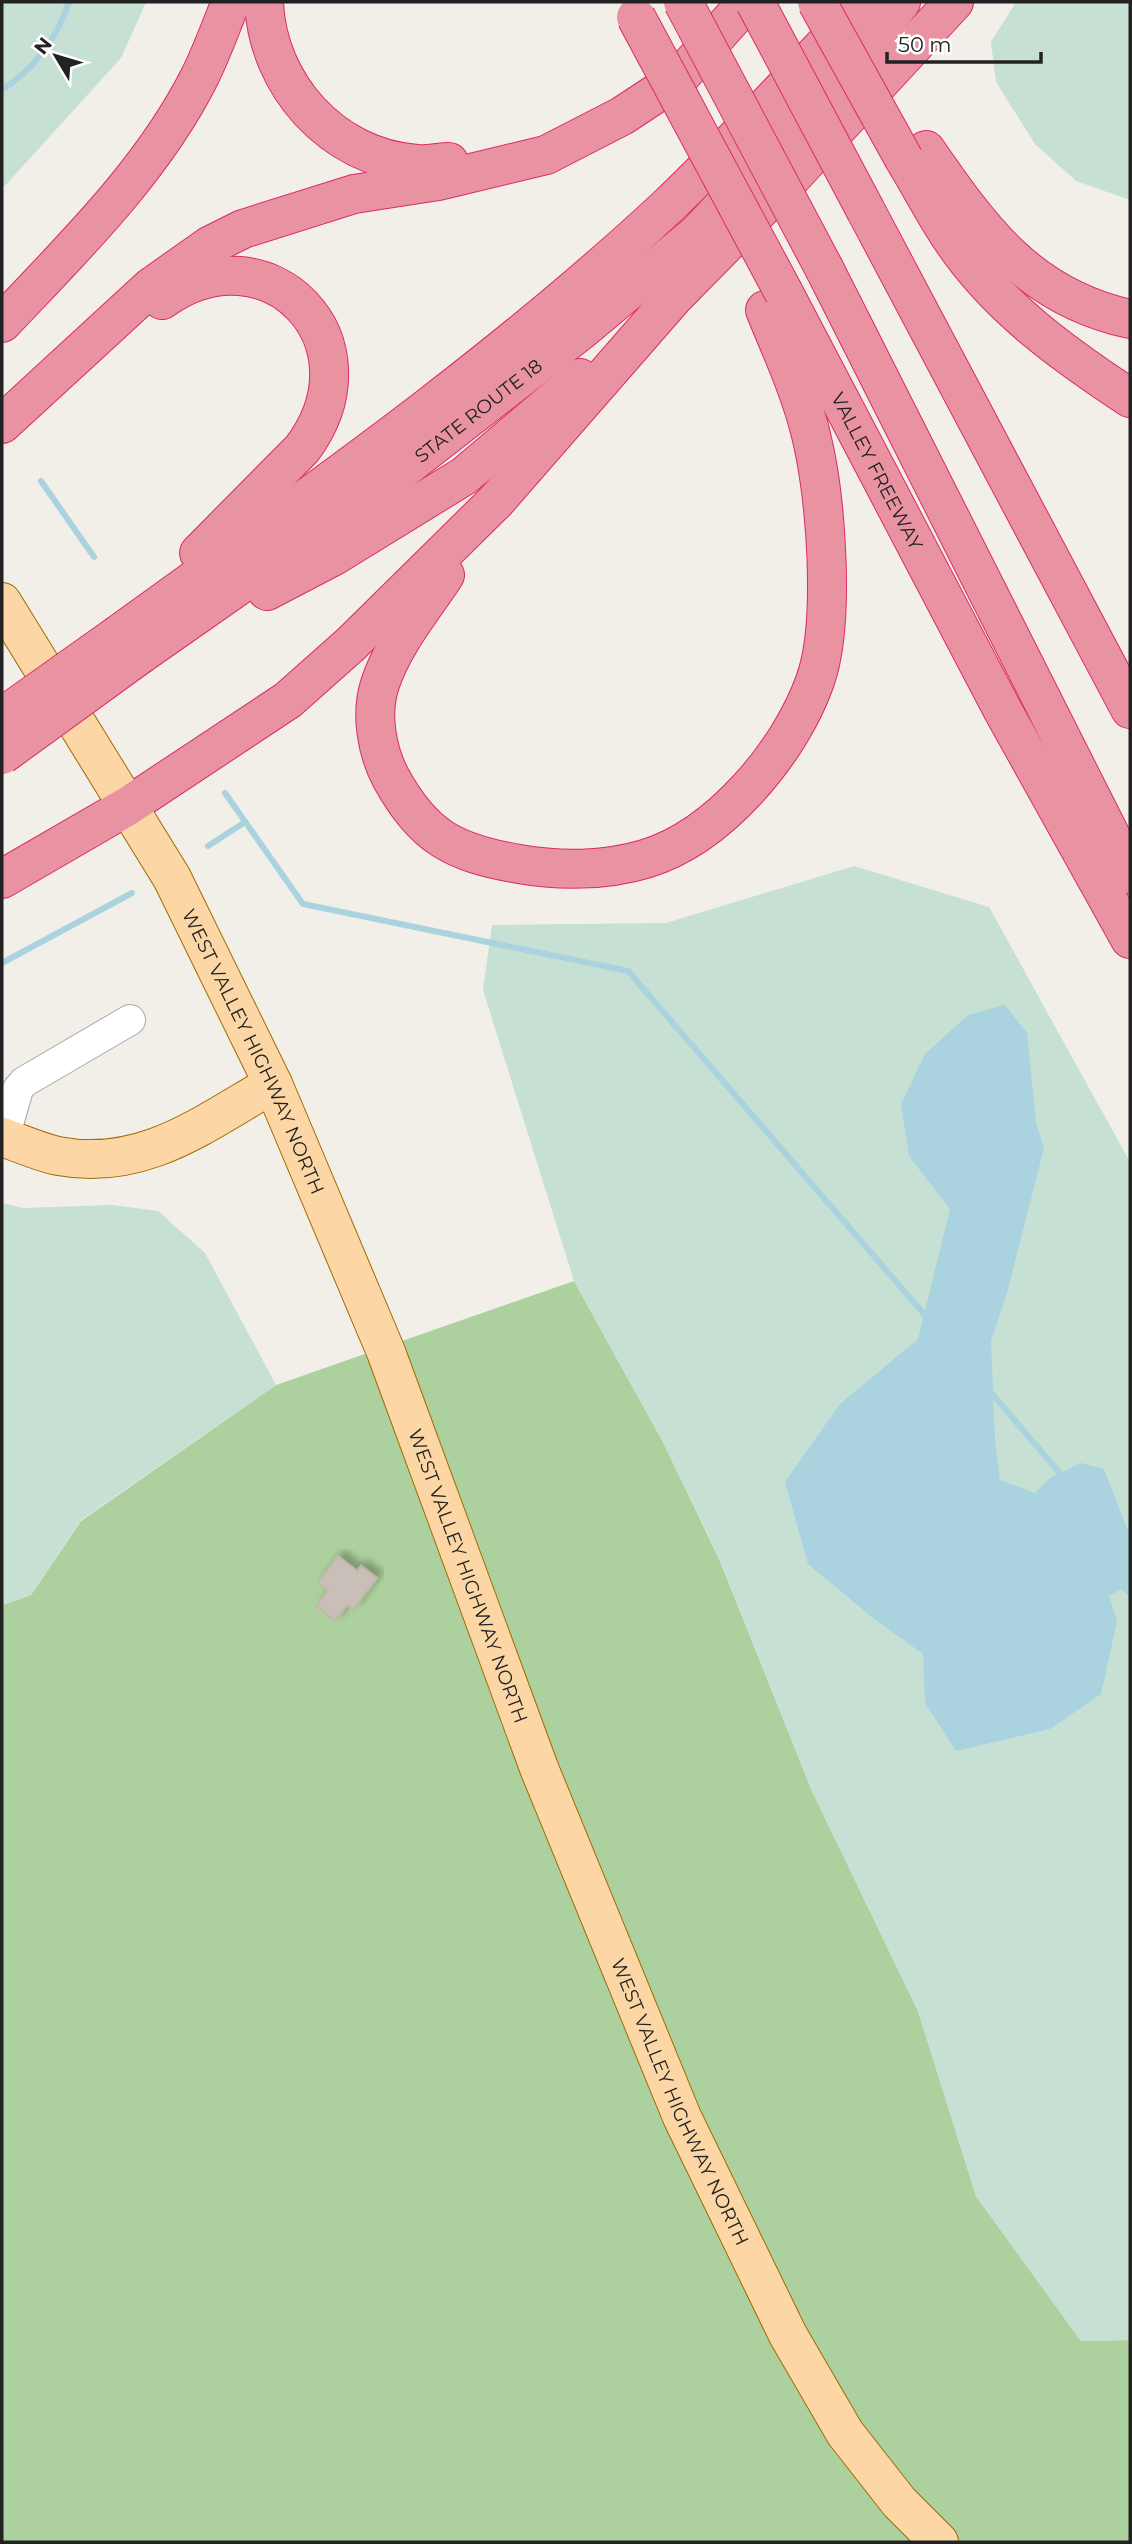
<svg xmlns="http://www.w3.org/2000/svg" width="1132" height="2544" viewBox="0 0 1132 2544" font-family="Montserrat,sans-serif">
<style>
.forest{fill:#add19e}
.wetland{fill:#c6e0d4}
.water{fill:#aad3df}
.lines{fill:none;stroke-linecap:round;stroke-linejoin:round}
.stream{stroke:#aad3df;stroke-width:6}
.building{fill:#c7bfb8;stroke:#c4b6ab;stroke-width:2;filter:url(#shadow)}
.minor-casing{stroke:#a9a9a9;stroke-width:32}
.major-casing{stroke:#a06b00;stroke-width:40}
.highway-casing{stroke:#dc2a67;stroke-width:40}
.minor{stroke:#fff;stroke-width:30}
.major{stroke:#fcd6a4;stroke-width:38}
.highway{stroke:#e892a2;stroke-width:38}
.highway-bridge-casing{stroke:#dc2a67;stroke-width:40;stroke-linecap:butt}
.highway-bridge{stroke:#e892a2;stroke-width:38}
.labels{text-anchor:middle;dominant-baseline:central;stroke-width:5;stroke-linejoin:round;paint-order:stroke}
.street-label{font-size:19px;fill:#222;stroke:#fff}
</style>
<defs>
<filter id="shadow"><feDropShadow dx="6" dy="-6" stdDeviation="3.5" flood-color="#0004"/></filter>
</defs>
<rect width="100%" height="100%" fill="#f2efe9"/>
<path class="forest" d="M574 1281 663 1442 720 1561 812 1791 918 2011 976 2196 1081 2341 1130 2340V2542H2V1605L31 1595 81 1521 276 1385Z"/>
<g class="wetland">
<path d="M2 2H146L121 58 2 189Z"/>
<path d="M1016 2H1130V200L1076 181 1035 144 996 82 991 42Z"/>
<path d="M854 866 989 907 1130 1162V2340L1081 2341 976 2196 918 2011 812 1791 720 1560 663 1442 574 1281 483 990 492 925 666 923Z"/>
<path d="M2 1203 23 1208 112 1205 158 1211 205 1253 276 1385 81 1520 31 1595 2 1605Z"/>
</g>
<path class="water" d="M1005 1005 1027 1033 1036 1122 1044 1148 1007 1293 991 1341 995 1439 1000 1480 1035 1493 1050 1478 1081 1463 1104 1469 1130 1536V1597L1121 1589 1109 1596 1117 1621 1101 1694 1050 1729 956 1751 925 1703 923 1654 873 1618 808 1564 785 1482 840 1404 918 1339 950 1209 909 1156 901 1104 925 1054 968 1015Z"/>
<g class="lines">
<g class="stream">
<path d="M2 90C34 69 57 38 69 2"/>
<path d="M41 481 94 557"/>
<path d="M225 793 303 904 628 971 930 1321"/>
<path d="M208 846 245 822"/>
<path d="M2 963 132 893"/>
<path d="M987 1388 1064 1478"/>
</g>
</g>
<path class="building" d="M338 1556 357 1571 361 1566 377 1578 353 1610 347 1605 335 1621 316 1606 328 1591 318 1583Z"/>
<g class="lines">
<g class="minor-casing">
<path id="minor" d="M4 1138 18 1089 24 1082 130 1020"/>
</g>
<g class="major-casing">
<g id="major">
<path id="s1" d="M2 602 172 878 273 1084 386 1352 539 1768 682 2117 788 2335 845 2433 899 2502 939 2542"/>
<path d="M2 1137C20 1143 39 1152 58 1156 143 1172 203 1124 273 1084"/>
</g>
</g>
<g class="highway-casing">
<g id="highway">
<path d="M264 2C267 84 332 158 417 164 427 165 439 162 449 162"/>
<path d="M926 150C982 231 1029 297 1130 319"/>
<path d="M904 159C920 185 934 213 951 238 996 306 1063 354 1130 398"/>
<path d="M866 211 1130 709"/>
<path d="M825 270 1130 874"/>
<path id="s2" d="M784 293 1002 709 1130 939"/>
<path d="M162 300C267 224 383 341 302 449L199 553"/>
<path d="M2 323C73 248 153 170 200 76 212 52 221 26 231 2"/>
<path d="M2 424 151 287 209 246 243 229 354 194 438 181 546 155 622 116 678 79 747 2"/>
<path d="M445 575C422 610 393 644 380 684 370 714 377 752 391 778 423 837 454 853 519 864 559 871 605 871 645 859 719 837 790 752 815 681 836 623 826 495 811 435 801 392 781 350 765 310"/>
<path d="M267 591 334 556 464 476 580 378"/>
<path d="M119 634C307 498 499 364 669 205 728 149 783 88 839 30L860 2"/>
<path id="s3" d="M141 654 384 484 583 329 699 232 845 75 901 2"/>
<path d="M2 879 128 806 288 700 351 644 496 501 673 298 792 177 954 2"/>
</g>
</g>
<use href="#minor" class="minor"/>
<use href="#major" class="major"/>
<use href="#highway" class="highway"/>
<g class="highway-bridge-casing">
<g id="highway-bridge">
<path d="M683 2 825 270"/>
<path d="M755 2 866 211"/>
<path d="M817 2 904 159"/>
<path d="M636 17 784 293"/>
<path d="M2 717 119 634"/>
<path d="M2 755 141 654"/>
</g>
</g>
<use href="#highway-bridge" class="highway-bridge"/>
</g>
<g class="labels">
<g class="street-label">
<text stroke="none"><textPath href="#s3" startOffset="416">STATE ROUTE 18</textPath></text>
<text stroke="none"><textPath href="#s2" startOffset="201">VALLEY FREEWAY</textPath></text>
<text stroke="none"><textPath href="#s1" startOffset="516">WEST VALLEY HIGHWAY NORTH</textPath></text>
<text stroke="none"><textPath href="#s1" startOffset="1083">WEST VALLEY HIGHWAY NORTH</textPath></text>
<text stroke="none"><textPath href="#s1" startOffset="1650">WEST VALLEY HIGHWAY NORTH</textPath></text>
</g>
</g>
<rect width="1132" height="2544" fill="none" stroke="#222222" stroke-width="7"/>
<g transform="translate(56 56) rotate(308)" stroke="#ffffff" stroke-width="5" paint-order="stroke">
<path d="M0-5L12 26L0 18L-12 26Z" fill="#222222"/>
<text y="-10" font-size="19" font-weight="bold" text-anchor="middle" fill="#222222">N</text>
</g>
<path d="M887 52v10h154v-10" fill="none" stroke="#222222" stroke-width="3.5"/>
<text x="898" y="52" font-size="21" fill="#222222" stroke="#ffffff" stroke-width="5" paint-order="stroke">50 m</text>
</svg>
